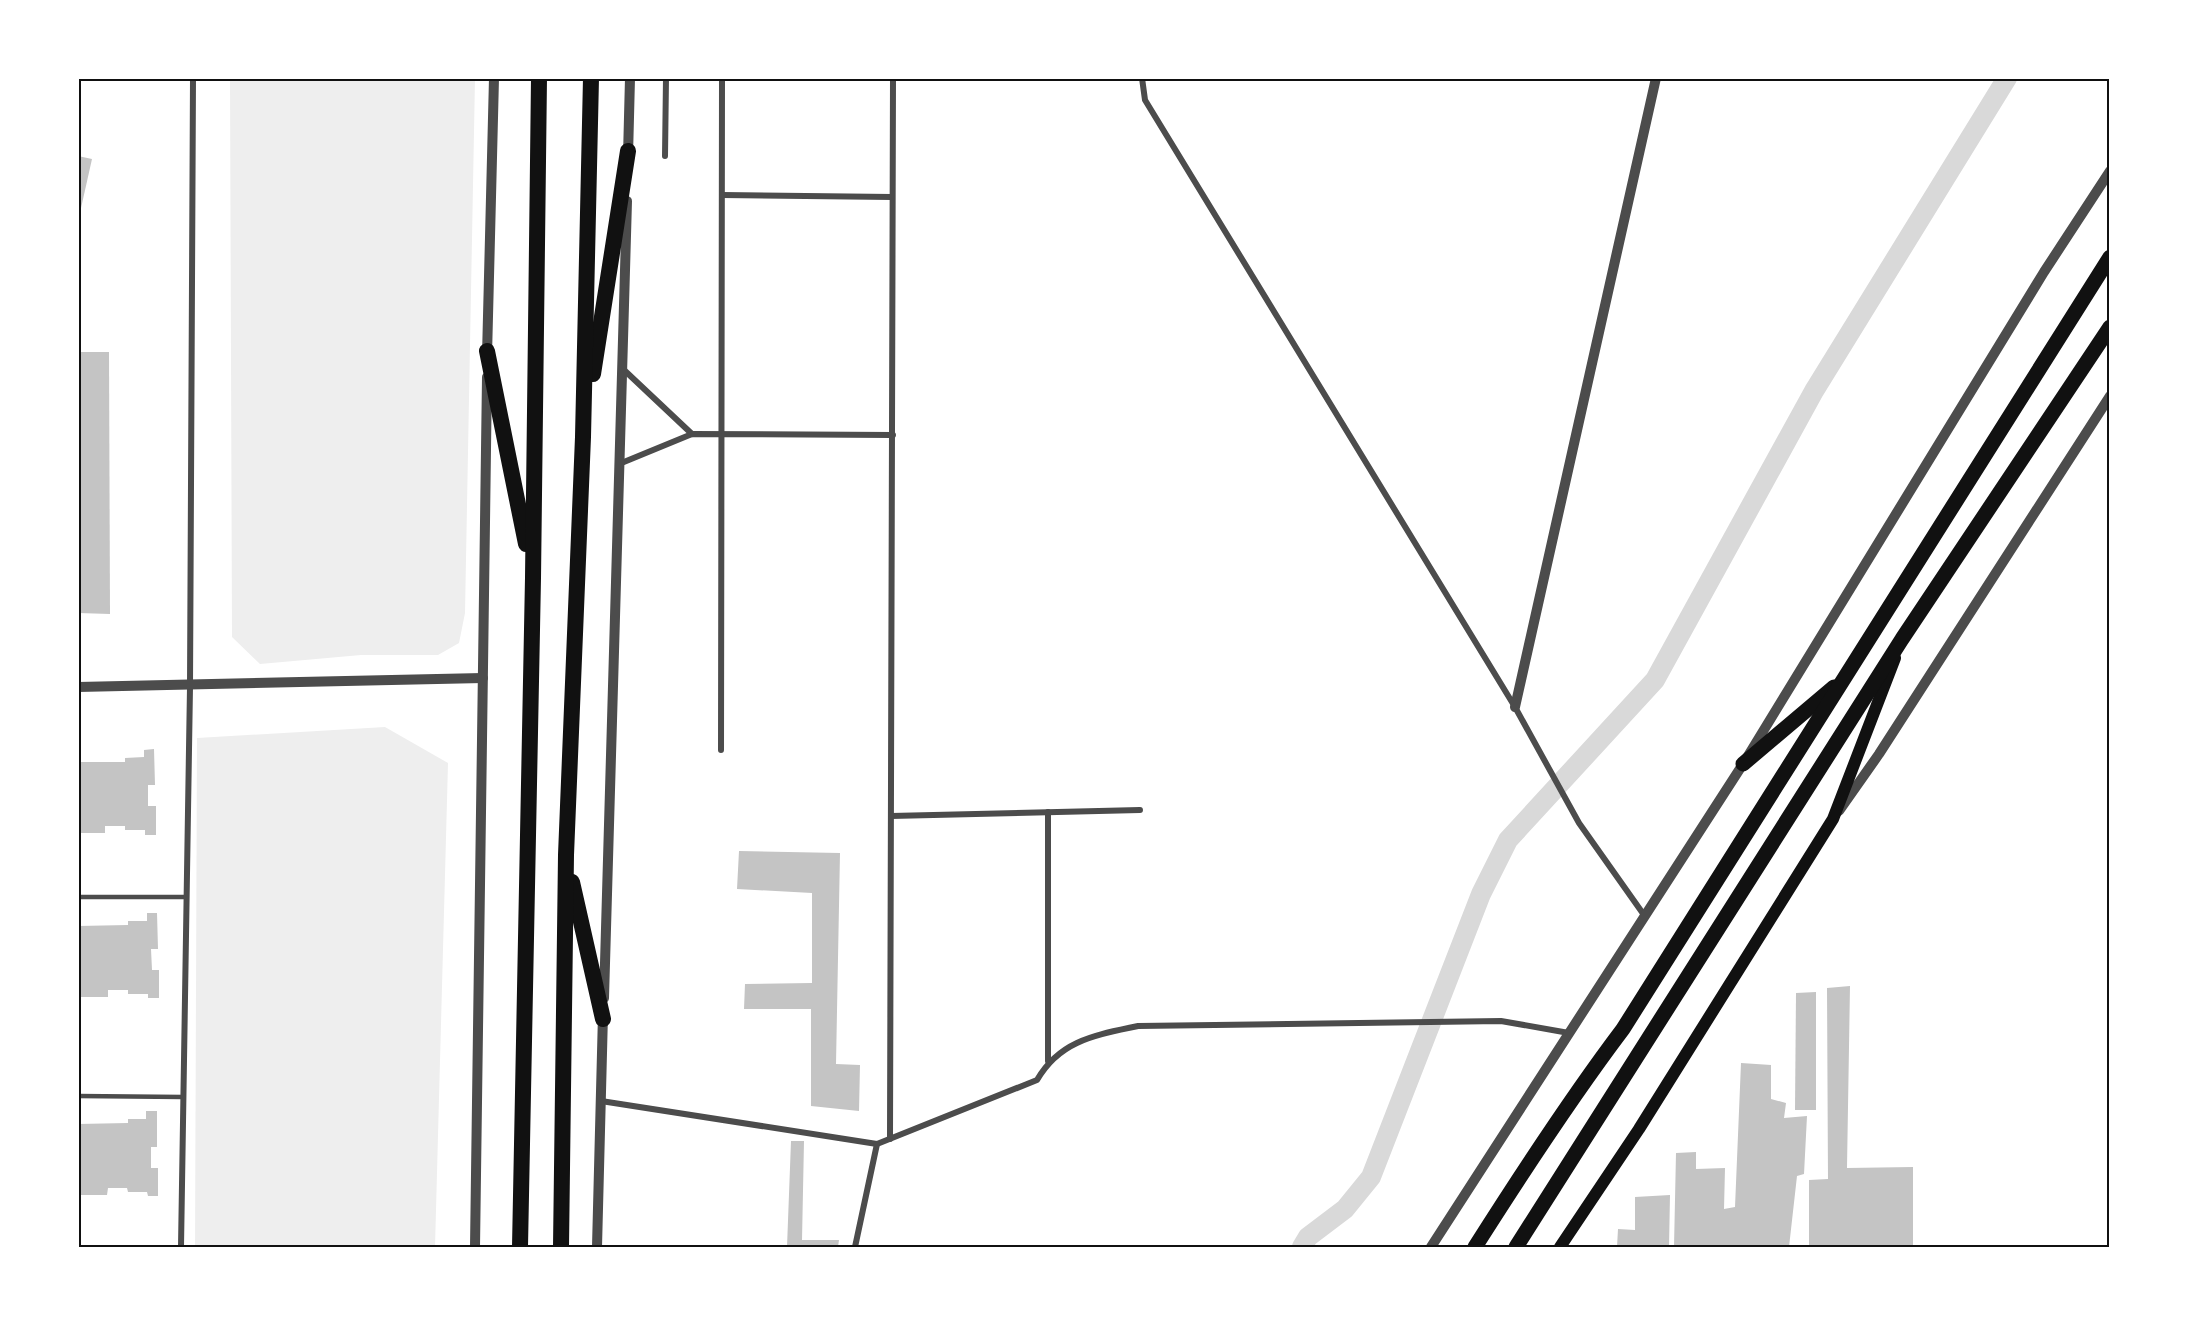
<svg xmlns="http://www.w3.org/2000/svg" width="2188" height="1325" viewBox="0 0 2188 1325" font-family="'Roboto Condensed',sans-serif">
<style>
.green{fill:#eee}
.lines{fill:none;stroke-linecap:round;stroke-linejoin:round}
.canal{stroke:#d9d9d9;stroke-width:20}
.building{fill:#c4c4c4}
.service{stroke:#4c4c4c;stroke-width:4.5}
.minor{stroke:#4c4c4c;stroke-width:6}
.tertiary{stroke:#4c4c4c;stroke-width:10}
.secondary{stroke:#111;stroke-width:12}
.primary{stroke:#111;stroke-width:15}
.motorway{stroke:#111;stroke-width:16}
.neatline{fill:none;stroke:#111;stroke-width:2}
</style>
<rect width="100%" height="100%" fill="#fff"/>
<g class="green">
<path d="M230 78H475L465 613 459 643 438 655H361L260 664 232 637Z"/>
<path d="M385 727 448 763 435 1247H195L197 738Z"/>
</g>
<g class="lines">
<path class="canal" d="M1302 1247 1308 1237 1345 1209 1371 1177 1481 894 1508 840 1655 680 1814 391 2007 78"/>
</g>
<g class="building">
<path d="M78 156 92 159 79 217H78Z"/>
<path d="M78 352H109L110 614 78 613Z"/>
<path d="M154 749 155 785H148V806H156V835H145V830H125V826H105V833H78V762H125V758L144 757V750Z"/>
<path d="M739 851 840 853 836 1064 860 1065 859 1111 811 1106V1009H744L745 984 812 983V893L737 889Z"/>
<path d="M147 913H157L158 949H151L152 970H159V998H148V994H128V990H108V997H78V926L128 925V921H147Z"/>
<path d="M1850 986 1847 1168 1913 1167V1247H1809V1180L1828 1179 1827 988Z"/>
<path d="M1816 992V1110H1795L1796 993Z"/>
<path d="M1741 1063 1771 1065V1099L1786 1103 1784 1118 1807 1116 1804 1174 1797 1176 1789 1247H1674L1676 1153 1696 1152V1169L1725 1168 1724 1209 1735 1207Z"/>
<path d="M146 1111H157V1147H151V1168H158V1196H148L147 1192H128L127 1188H108L107 1195H78V1124L128 1123V1119H146Z"/>
<path d="M791 1141H804L802 1240H839L838 1247H787Z"/>
<path d="M1670 1195 1669 1247H1617L1618 1229 1635 1230V1197Z"/>
</g>
<g class="lines">
<g class="service">
<path d="M78 897H185"/>
<path d="M78 1096 183 1097"/>
</g>
<g class="minor">
<path d="M1142 78 1145 100 1515 707 1579 823 1644 915"/>
<path d="M665 156 666 78"/>
<path d="M722 195 892 197"/>
<path d="M623 369 692 434"/>
<path d="M619 464 692 434 893 435"/>
<path d="M721 750 722 78"/>
<path d="M1048 812V1061"/>
<path d="M891 816 1140 810"/>
<path d="M601 1101 877 1144 1037 1080C1060 1040 1096 1035 1138 1026L1501 1021 1569 1033"/>
<path d="M890 1139 893 78"/>
<path d="M181 1247 190 687 193 78"/>
<path d="M855 1247 877 1144"/>
</g>
<g class="tertiary">
<path d="M628 156 630 78"/>
<path d="M487 356 494 78"/>
<path d="M78 687 483 678"/>
<path d="M1515 707 1656 78"/>
<path d="M1839 811 1879 754 2110 396"/>
<path d="M604 998 627 201"/>
<path d="M475 1247 487 377"/>
<path d="M597 1247 603 1014"/>
<path d="M1431 1247 1743 764 2044 272 2110 171"/>
</g>
<path class="secondary" d="M1560 1247 1639 1129 1833 819 1895 658"/>
<g class="primary">
<path d="M1743 764 1834 687"/>
<path d="M1475 1247C1522 1173 1570 1099 1623 1029L2110 257"/>
<path d="M1516 1247 1902 639 2110 327"/>
</g>
<g class="motorway">
<path d="M487 351 526 544"/>
<path d="M593 374 628 151"/>
<path d="M572 882 603 1019"/>
<path d="M520 1247 533 578 539 78"/>
<path d="M561 1247 566 855 583 437 591 78"/>
</g>
</g>
<rect width="2188" height="1325" fill="none" stroke="#ffffff" stroke-width="159"/>
<rect x="80" y="80" width="2028" height="1166" class="neatline"/>
</svg>
